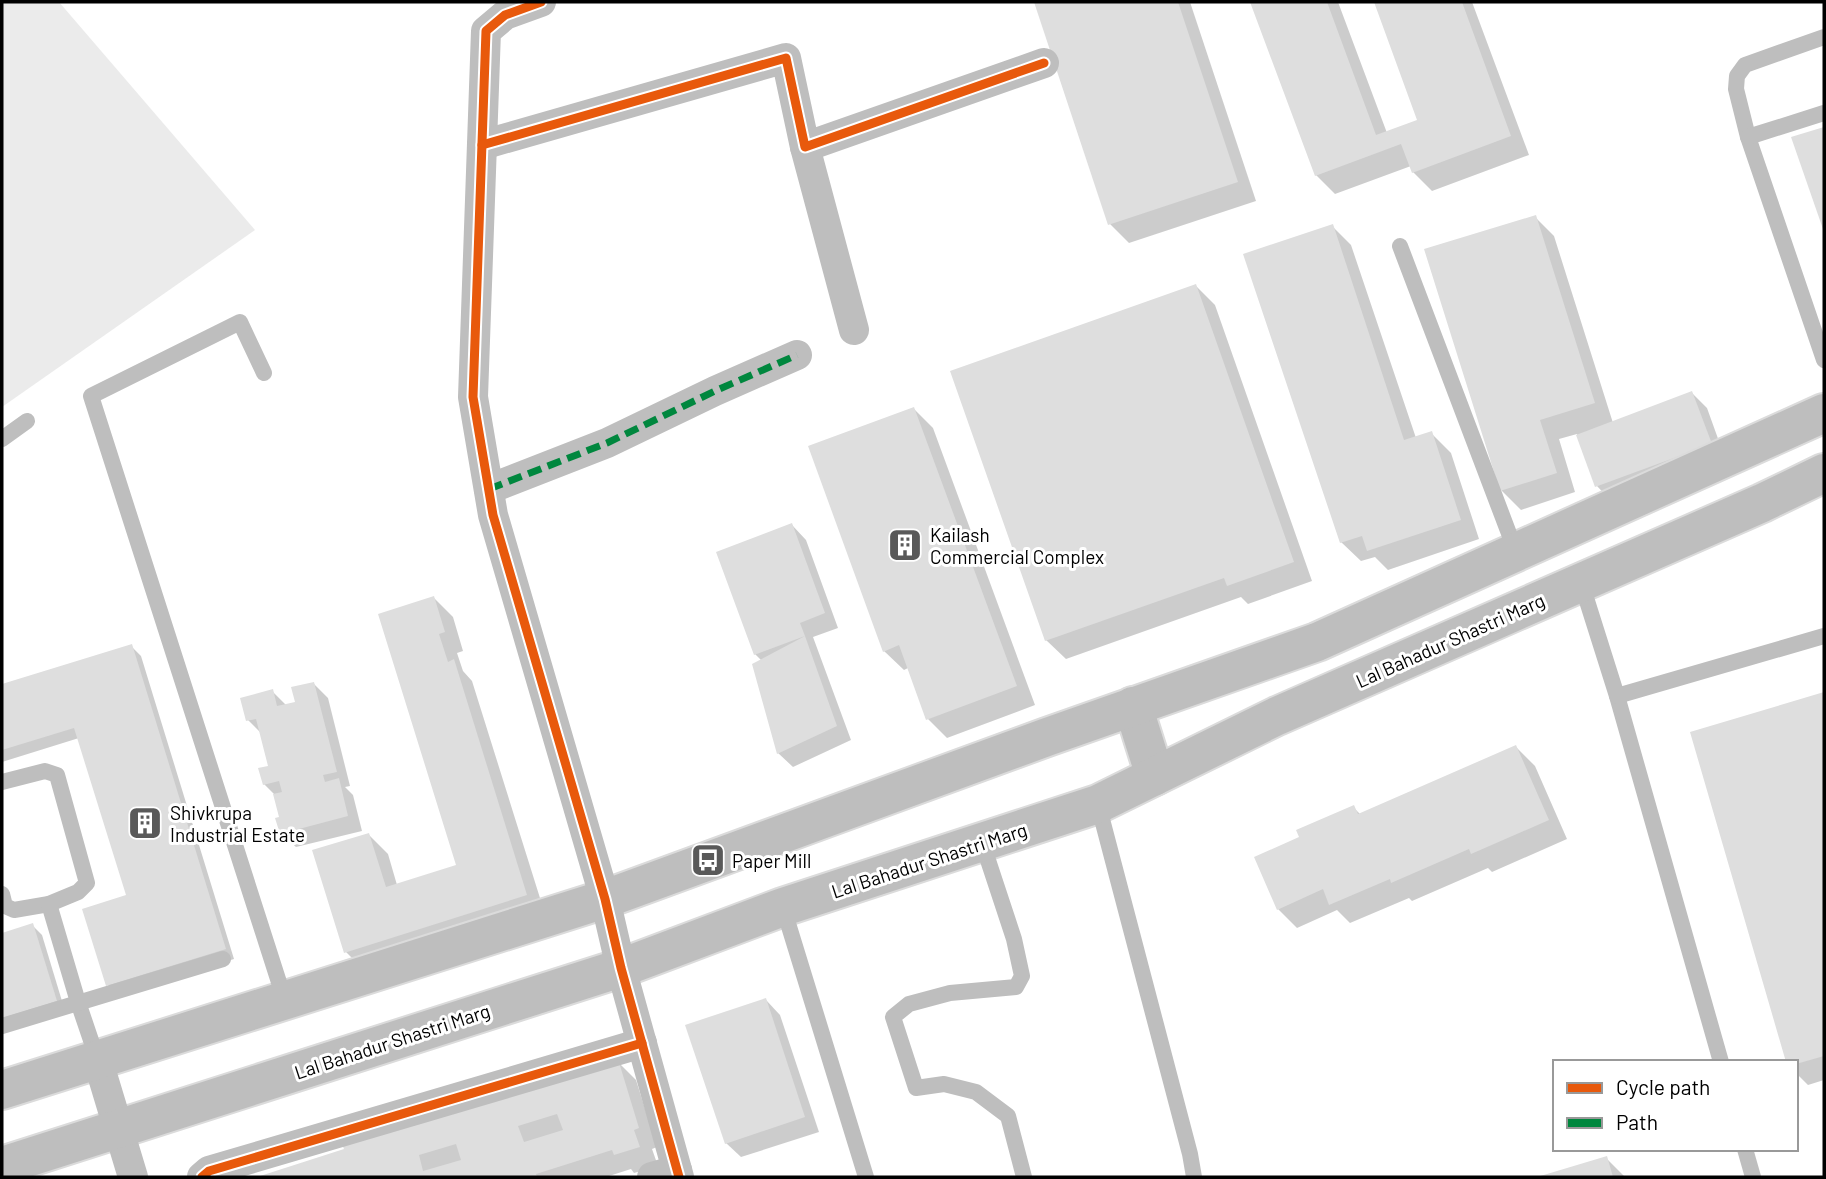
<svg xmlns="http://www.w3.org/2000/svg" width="1826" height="1179" viewBox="0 0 1826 1179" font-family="Barlow,sans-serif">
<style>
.green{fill:#ebebeb}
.shadow{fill:#0003}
.building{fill:#dedede;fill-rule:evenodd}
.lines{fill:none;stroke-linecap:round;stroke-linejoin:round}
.primary-casing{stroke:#dbdbdb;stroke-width:42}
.service{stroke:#bebebe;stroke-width:16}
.minor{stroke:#bebebe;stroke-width:30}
.primary{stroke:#bebebe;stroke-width:38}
.quiet{stroke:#00873e;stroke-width:7;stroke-dasharray:14 7;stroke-linecap:butt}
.cycleway-casing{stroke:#fff;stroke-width:13}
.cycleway{stroke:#e8590c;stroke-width:9}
.labels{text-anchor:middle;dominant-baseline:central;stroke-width:6;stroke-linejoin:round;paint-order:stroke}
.poi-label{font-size:19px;fill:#000;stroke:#fff;text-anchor:start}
.street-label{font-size:19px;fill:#000;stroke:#fff}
</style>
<rect width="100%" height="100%" fill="#fff"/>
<path class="green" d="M2 2H59L255 230 2 407Z"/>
<g class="shadow">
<path d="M1036 2H1190L1256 201 1129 243 1110 224Z"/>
<path d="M1252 2H1338L1387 133 1420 121 1375 2H1472L1529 155 1432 191 1413 172 1411 166 1335 194 1316 175Z"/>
<path d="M1824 129V228L1793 138Z"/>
<path d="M1535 217 1554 236 1613 423 1692 393 1707 408 1725 458 1611 501 1597 486 1577 434 1559 439 1575 492 1521 510 1502 491 1426 251Z"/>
<path d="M1332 226 1351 245 1416 438 1431 433 1451 453 1479 539 1388 570 1375 557 1361 561 1341 542Z"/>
<path d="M1196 286 1215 305 1312 581 1248 604 1241 597 1066 659 1046 640Z"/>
<path d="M914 409 933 428 1035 705 947 738 928 719 908 668 904 670 884 651Z"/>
<path d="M792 525 806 540 838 628 813 637 851 740 793 767 778 753 762 661 755 654Z"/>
<path d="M434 598 453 617 463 651 457 653 463 671 472 681 545 914 365 971 346 952 369 835 388 854 397 885 458 866Z"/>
<path d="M131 646 141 656 234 959 118 995 108 985 128 896 79 738 2 762V686Z"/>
<path d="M314 684 328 698 350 786 345 787 353 795 362 831 296 847 281 833V818L275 795 264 784 270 768 261 733 248 720 272 691 287 706 297 703Z"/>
<path d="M1824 694V1080L1808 1085 1796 1073V1062L1692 733Z"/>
<path d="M1516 747 1535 766 1567 839 1492 872 1488 868 1412 901 1409 898 1350 923 1337 910 1297 928 1278 909 1302 838 1353 807 1361 815Z"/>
<path d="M32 925 42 935 65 1011 2 1031V934Z"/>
<path d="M766 1000 780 1015 819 1132 741 1157 726 1143Z"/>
<path d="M617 1061 636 1080 657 1147 652 1149 658 1166 634 1173 631 1169 606 1177H261Z"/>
<path d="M1606 1158 1625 1177H1541Z"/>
</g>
<g class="building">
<path d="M1034 2H1178L1238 182 1108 225Z"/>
<path d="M1250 2H1327L1376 135 1417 120 1374 2H1462L1511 136 1412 173 1401 144 1315 176Z"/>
<path d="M1824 127V232L1791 137Z"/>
<path d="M1536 215 1595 403 1540 420 1557 473 1500 491 1424 249Z"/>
<path d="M1333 224 1404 440 1432 431 1461 520 1367 551 1362 536 1340 543 1243 254Z"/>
<path d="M1196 284 1294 562 1227 586 1224 578 1045 641 950 371Z"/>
<path d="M1692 391 1712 444 1595 487 1576 435Z"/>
<path d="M914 407 1017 686 926 720 899 645 883 652 808 446Z"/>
<path d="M792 523 825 613 800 623 805 636 837 726 777 754 752 664 805 636 754 655 716 552Z"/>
<path d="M434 596 445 632 439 634 448 662 454 659 527 895 344 953 312 850 369 833 386 887 456 865 378 614Z"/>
<path d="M132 644 226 949 106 986 82 909 126 895 74 728 2 750V684Z"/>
<path d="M314 682 337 772 323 775 325 782 339 778 348 816 280 834 275 818 279 817 273 794 282 792 279 781 263 785 258 768 268 766 256 719 246 721 240 698 273 689 277 706 295 702 291 687Z"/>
<path d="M1824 692V1056L1796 1064V1062H1786L1690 732Z"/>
<path d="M1516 745 1549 820 1471 854 1469 849 1391 883 1390 879 1329 905 1323 889 1277 910 1254 857 1299 837 1296 830 1354 805 1358 814Z"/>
<path d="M33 923 57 1001 2 1018V933Z"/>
<path d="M766 998 805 1117 725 1144 685 1025Z"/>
<path d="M618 1059 639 1128 634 1130 640 1147 614 1155 612 1150 536 1174 537 1177H257L344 1149 341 1142ZM557 1114 563 1130 524 1142 518 1126ZM456 1144 461 1160 423 1171 419 1155Z"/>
<path d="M1607 1156 1613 1177H1537Z"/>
</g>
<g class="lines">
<g class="primary-casing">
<g id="primary">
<path d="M1133 706 1155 776"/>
<path d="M2 1090 605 899 1047 737 1317 642 1824 413"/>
<path d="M2 1166 621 968 783 907 1098 804 1277 716 1762 503 1824 473"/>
</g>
</g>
<g class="service">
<path d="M1824 37 1745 65 1737 76 1736 89 1748 137 1824 360"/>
<path d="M1748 137 1824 113"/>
<path d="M1400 246 1516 552"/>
<path d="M264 373 240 322 91 396 285 1001"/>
<path d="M2 439 27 421"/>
<path d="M1581 582 1617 696 1721 1062"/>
<path d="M1617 696 1824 636"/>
<path d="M2 782 45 771 57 775 87 883 78 892 49 904 14 910 5 906 2 894"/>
<path d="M1098 804 1190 1154 1194 1177"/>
<path d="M982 842 1014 939 1022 976 1016 987 950 993 909 1004 893 1017 916 1088 944 1084 976 1092 1008 1116 1024 1177"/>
<path d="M49 904 78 1002 98 1061"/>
<path d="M783 907 866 1177"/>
<path d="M2 1026 223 959"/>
<path d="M1745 1149 1753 1177"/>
</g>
<g class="minor">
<path d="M541 2 505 15 486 31 473 397 493 515 605 899 621 968 679 1177"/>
<path d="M482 145 786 58 805 147 1044 63"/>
<path d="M805 147 854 330"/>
<path d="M489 489 607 443 715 391 797 355"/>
<path d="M98 1061 133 1177"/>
<path d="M202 1177 209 1171 642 1043"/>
<path d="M652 1177 677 1170"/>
</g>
<use href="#primary" class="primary"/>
<path class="quiet" d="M489 489 607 443 715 391 797 355"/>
<g class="cycleway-casing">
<g id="cycleway">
<path d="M541 2 505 15 486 31 473 397 493 515 605 899 621 968 679 1177"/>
<path d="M482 145 786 58 805 147 1044 63"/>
<path d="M202 1177 209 1171 642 1043"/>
</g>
</g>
<use href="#cycleway" class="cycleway"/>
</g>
<defs>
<g id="building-square" transform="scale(1.75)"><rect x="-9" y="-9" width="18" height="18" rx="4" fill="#595959" stroke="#fff"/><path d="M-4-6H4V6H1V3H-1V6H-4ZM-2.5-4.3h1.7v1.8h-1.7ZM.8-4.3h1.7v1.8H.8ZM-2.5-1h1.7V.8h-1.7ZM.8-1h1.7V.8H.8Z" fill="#fff"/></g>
<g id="bus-square" transform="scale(1.75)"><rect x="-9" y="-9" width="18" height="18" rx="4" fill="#595959" stroke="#fff"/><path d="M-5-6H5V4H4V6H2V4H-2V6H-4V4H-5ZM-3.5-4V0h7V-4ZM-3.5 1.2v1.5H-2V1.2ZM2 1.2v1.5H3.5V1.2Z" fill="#fff"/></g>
</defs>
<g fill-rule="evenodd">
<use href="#building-square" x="905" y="545"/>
<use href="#building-square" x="145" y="823"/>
<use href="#bus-square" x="708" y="860"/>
</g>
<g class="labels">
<g class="poi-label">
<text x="930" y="534">Kailash<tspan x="930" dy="22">Commercial Complex</tspan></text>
<text x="170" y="812">Shivkrupa<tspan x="170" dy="22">Industrial Estate</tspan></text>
<text x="732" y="860">Paper Mill</text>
</g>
<g class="street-label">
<text transform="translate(1450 640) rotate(-24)">Lal Bahadur Shastri Marg</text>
<text transform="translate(929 860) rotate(-18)">Lal Bahadur Shastri Marg</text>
<text transform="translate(392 1041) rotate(-18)">Lal Bahadur Shastri Marg</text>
</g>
</g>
<rect width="1826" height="1179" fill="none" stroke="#000000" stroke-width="7"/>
<rect x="1553" y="1060" width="245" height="91" fill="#ffffff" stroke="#999999" stroke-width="2"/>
<rect x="1567" y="1083" width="35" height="10" fill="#e8590c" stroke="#999999" stroke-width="2"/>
<text x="1616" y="1095" font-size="21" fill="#000000">Cycle path</text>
<rect x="1567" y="1118" width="35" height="10" fill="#00873e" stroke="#999999" stroke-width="2"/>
<text x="1616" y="1130" font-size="21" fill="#000000">Path</text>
</svg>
